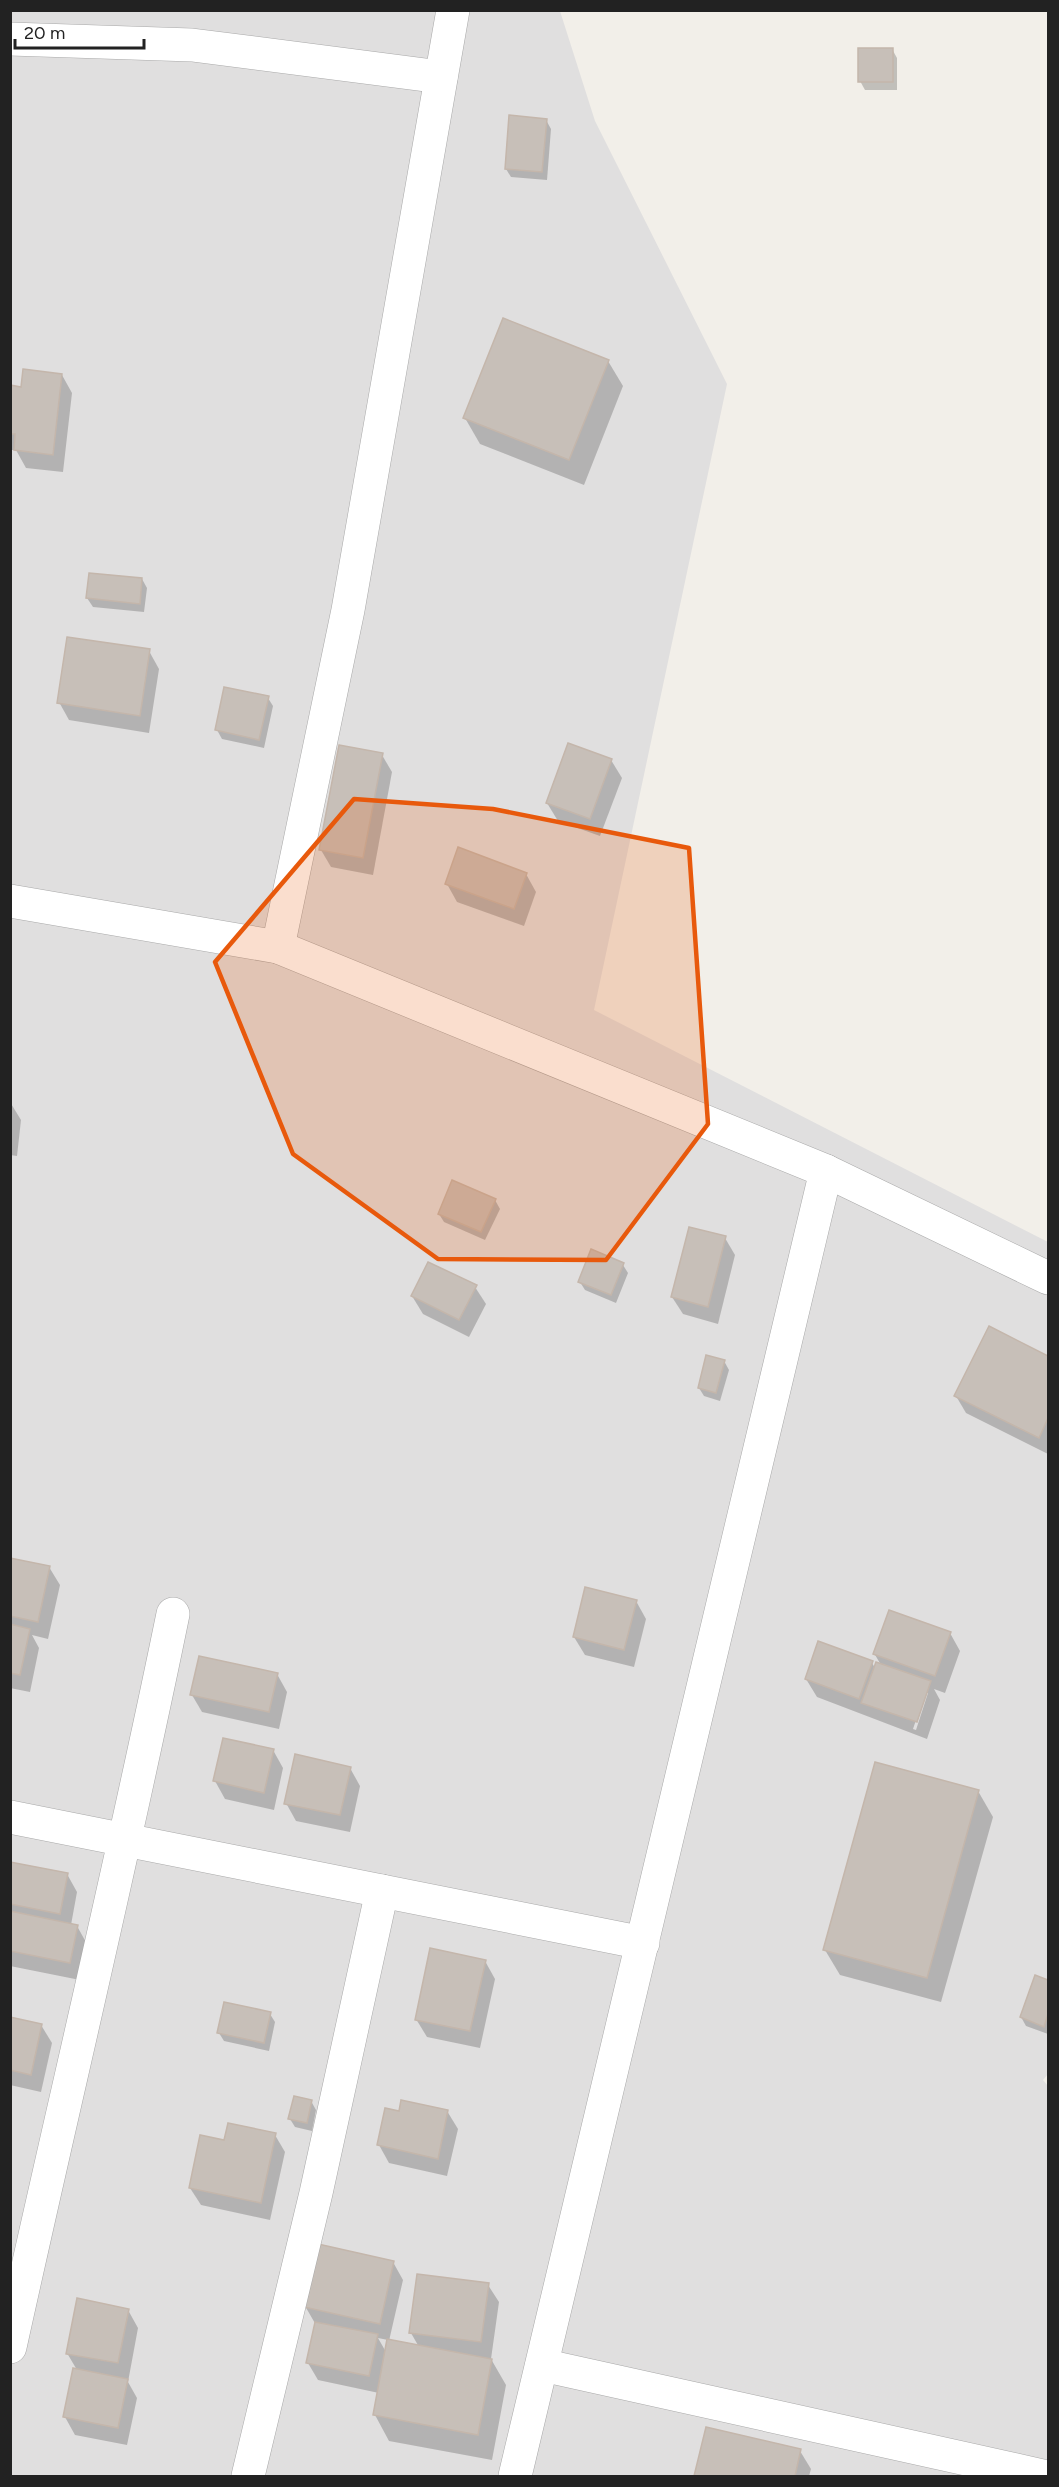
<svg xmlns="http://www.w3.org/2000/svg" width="1059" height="2487" viewBox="0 0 1059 2487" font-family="Figtree,sans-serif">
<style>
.residential{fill:#e0dfdf}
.shadow{fill:#0003;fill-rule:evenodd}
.building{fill:#c7bfb8;stroke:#c4b6ab;stroke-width:1.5}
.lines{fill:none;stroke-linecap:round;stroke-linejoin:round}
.minor-casing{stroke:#a9a9a9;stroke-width:34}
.minor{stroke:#fff;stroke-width:33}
.marked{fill:#e8590c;fill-opacity:0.2;stroke:#e8590c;stroke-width:4.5;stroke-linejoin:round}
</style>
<rect width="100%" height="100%" fill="#f2efe9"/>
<path class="residential" d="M11 11H560L595 121 727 384 594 1010 1048 1242V2074L1043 2080 1048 2086V2476H11Z"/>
<g class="shadow">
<path d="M892 49 897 58V90H865L860 81Z"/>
<path d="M546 120 551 129 547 180 511 177 506 169Z"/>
<path d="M608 361 623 386 584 485 480 444 465 418Z"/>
<path d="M62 375 72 393 63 472 26 468 16 450H10V387L22 388Z"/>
<path d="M142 579 147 588 144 612 93 607 87 598Z"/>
<path d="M149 651 159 669 149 733 69 720 59 702Z"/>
<path d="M268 698 273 706 264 748 222 739 217 730Z"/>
<path d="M382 755 392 772 373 875 331 867 321 850Z"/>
<path d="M611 760 622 778 600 836 558 821 547 803Z"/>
<path d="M526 874 536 892 524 926 457 902 447 884Z"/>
<path d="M10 1102 21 1120 17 1156 10 1155Z"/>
<path d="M495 1200 500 1209 485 1240 444 1222 439 1214Z"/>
<path d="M725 1238 735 1255 718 1324 683 1314 672 1297Z"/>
<path d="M592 1251 623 1265 628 1273 616 1303 585 1290 580 1282Z"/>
<path d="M475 1287 486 1304 469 1337 423 1314 412 1296Z"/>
<path d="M989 1328 1048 1358V1454L966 1413 956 1396Z"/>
<path d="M724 1361 729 1370 720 1401 704 1396 699 1388Z"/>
<path d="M10 1559 49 1567 60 1585 48 1639 32 1635 39 1648 30 1692 10 1688Z"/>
<path d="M636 1601 646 1619 634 1667 585 1655 574 1637Z"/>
<path d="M950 1633 960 1651 945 1693 934 1689 940 1700 927 1739 817 1697 806 1679 872 1663 875 1668 881 1665 874 1653ZM925 1693H928L916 1730 913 1729Z"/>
<path d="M277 1674 287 1692 279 1729 202 1712 192 1695Z"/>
<path d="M273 1750 283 1768 274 1810 225 1799 215 1781Z"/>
<path d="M350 1768 360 1786 350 1832 296 1821 286 1803Z"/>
<path d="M978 1791 993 1817 941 2002 840 1975 825 1950Z"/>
<path d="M10 1864 67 1874 77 1892 71 1925 77 1926 87 1944 80 1980 10 1966Z"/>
<path d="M485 1961 495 1979 480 2048 427 2037 416 2019Z"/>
<path d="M1035 1977 1048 1981V2034L1026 2026 1021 2017Z"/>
<path d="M270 2014 275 2022 269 2051 224 2041 219 2033Z"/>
<path d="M10 2018 41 2025 52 2043 41 2092 10 2085Z"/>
<path d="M311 2101 316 2110 312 2131 295 2127 290 2119Z"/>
<path d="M447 2111 458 2129 447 2176 389 2163 379 2145 400 2113Z"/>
<path d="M275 2135 285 2152 270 2220 201 2205 190 2188 226 2142Z"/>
<path d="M393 2262 403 2280 389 2341 419 2347 411 2333 488 2285 499 2302 491 2359 506 2385 492 2460 389 2441 375 2415 379 2393 318 2380 308 2363 316 2325 305 2306ZM378 2338 388 2340 386 2352Z"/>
<path d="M128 2310 138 2328 128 2382 137 2398 127 2445 75 2435 65 2417 77 2370 67 2353Z"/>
<path d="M707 2429 800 2451 811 2469 809 2476H695Z"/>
</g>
<g class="building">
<rect x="858" y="48" width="35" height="34"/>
<path d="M509 115 547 119 542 172 505 169Z"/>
<path d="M503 318 609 360 569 460 463 418Z"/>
<path d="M23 369 62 374 53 455 14 450 15 434H10V385L21 387Z"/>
<path d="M89 573 142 578 140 604 86 598Z"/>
<path d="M67 637 150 649 140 716 57 703Z"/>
<path d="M224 687 269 696 259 740 215 730Z"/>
<path d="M568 743 612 759 590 819 546 803Z"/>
<path d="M339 745 383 753 363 858 319 850Z"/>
<path d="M458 847 527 873 514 909 445 884Z"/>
<path d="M452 1180 496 1199 481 1232 438 1214Z"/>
<path d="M689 1227 726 1236 708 1307 671 1297Z"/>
<path d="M591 1249 624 1263 611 1295 578 1282Z"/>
<path d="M428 1262 477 1285 459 1320 411 1296Z"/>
<path d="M989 1326 1048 1356V1418L1039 1438 954 1396Z"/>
<path d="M706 1355 725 1360 716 1393 698 1388Z"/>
<path d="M10 1558 50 1566 38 1622 10 1616Z"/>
<path d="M585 1587 637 1600 624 1650 573 1637Z"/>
<path d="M889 1610 951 1632 935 1676 873 1654Z"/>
<path d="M10 1624 30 1629 20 1675 10 1673Z"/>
<path d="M818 1641 873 1661 859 1699 805 1679Z"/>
<path d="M199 1656 278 1673 269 1712 190 1695Z"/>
<path d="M876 1662 931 1681 917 1722 861 1703Z"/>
<path d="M223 1738 274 1749 264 1793 213 1781Z"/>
<path d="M295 1754 351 1767 340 1815 284 1804Z"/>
<path d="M875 1762 979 1790 927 1978 823 1950Z"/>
<path d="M10 1862 68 1873 60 1914 10 1904Z"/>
<path d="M10 1911 78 1925 70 1963 10 1951Z"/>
<path d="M430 1948 486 1960 470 2031 415 2020Z"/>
<path d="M1035 1975 1048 1980V2014L1044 2027 1020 2017Z"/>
<path d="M224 2002 271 2012 264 2043 217 2033Z"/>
<path d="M10 2017 42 2024 31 2075 10 2070Z"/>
<path d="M294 2096 312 2100 307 2123 288 2119Z"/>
<path d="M401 2100 448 2110 438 2159 377 2145 385 2108 399 2111Z"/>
<path d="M228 2123 276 2133 261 2203 189 2188 200 2135 224 2140Z"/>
<path d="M318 2244 394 2261 380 2324 304 2307Z"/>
<path d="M417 2274 489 2283 481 2342 409 2333Z"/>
<path d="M77 2298 129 2309 118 2363 66 2354Z"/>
<path d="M315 2322 378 2334 369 2376 306 2363Z"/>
<path d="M387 2339 492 2359 478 2435 373 2415Z"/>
<path d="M73 2368 128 2379 118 2428 63 2417Z"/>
<path d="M706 2427 801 2449 795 2476H694Z"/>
</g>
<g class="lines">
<g class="minor-casing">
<g id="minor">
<path d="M10 39 192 45 441 77"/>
<path d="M10 901 278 947 826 1171 1048 1278"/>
<path d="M278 947 348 610 453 10"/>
<path d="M10 1817 643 1943"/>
<path d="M10 2347C64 2102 123 1859 173 1614"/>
<path d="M542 2365 1043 2476"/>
<path d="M248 2476 316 2193 382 1891"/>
<path d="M515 2476 826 1171"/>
</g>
</g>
<use href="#minor" class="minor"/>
</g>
<path class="marked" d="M354 799 493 809 689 848 708 1124 606 1260 438 1259 293 1154 215 962Z"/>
<rect width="1059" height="2487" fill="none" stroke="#222222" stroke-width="24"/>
<path d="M15 39v9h129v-9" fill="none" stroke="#222222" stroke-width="3"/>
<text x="24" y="39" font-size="18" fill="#222222" stroke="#ffffff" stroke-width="4.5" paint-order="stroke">20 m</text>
</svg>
